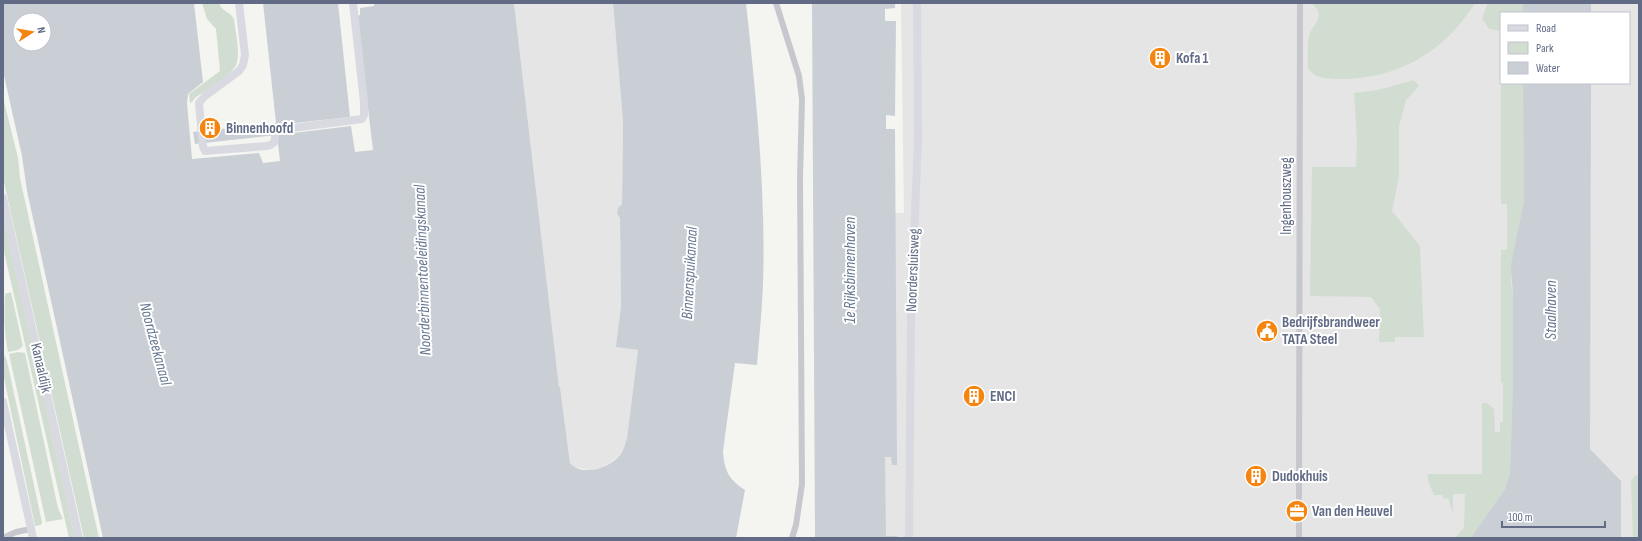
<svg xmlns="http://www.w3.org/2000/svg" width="1642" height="541" viewBox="0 0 1642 541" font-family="'Sofia Sans Condensed',sans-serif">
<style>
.built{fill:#e4e5e4;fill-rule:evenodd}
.green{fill:#d2ddd1}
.water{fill:#cacfd6;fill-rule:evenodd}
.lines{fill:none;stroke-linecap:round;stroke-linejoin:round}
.street-tunnel{stroke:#cfd2d5;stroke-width:6;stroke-dasharray:6 3;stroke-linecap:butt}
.street{stroke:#c7c8cd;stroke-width:6}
.secondary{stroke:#d9dae1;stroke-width:8}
.labels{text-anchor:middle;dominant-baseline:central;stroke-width:4;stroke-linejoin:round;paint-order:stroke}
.poi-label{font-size:15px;font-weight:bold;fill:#616b85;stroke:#fff;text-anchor:start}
.street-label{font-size:15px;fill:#616b85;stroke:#fff}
.water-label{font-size:16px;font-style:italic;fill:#667890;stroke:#fff}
</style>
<rect width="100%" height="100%" fill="#f4f5f0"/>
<g class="built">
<path d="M514 3H613L623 122 622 204 618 208 617 214 620 218 621 306 617 347 638 350 627 438 624 448 619 456 610 463 600 468 589 470 573 467 570 463 560 387H559Z"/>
<path d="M901 3H1639V538H882L883 213H904ZM1501 13H1629V83H1501Z"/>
</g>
<g class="green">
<path d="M202 3H219C222 12 230 11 234 19 235 30 241 55 236 65 230 77 206 90 195 98L192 102 190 103 189 94 220 71 216 29 207 19Z"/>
<path d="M1312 3H1475C1445 51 1399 79 1341 79 1329 79 1314 79 1308 68 1308 58 1307 46 1309 36 1313 22 1327 18 1312 3Z"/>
<path d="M1488 3H1523V13H1501V83H1523L1524 200 1519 225 1511 282 1513 297V380L1510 473 1505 489 1473 536 1471 538H1455L1464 528 1465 494H1453V513L1448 498 1444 499 1442 495H1434L1428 481V474H1482V403H1487L1494 409 1495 432H1500V422H1503V383H1501V250H1507V204H1501V31L1489 29 1482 18Z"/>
<path d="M1414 80 1419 86 1406 100 1399 126V177L1392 211 1420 246 1424 337H1395V342H1379L1380 309 1371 297 1310 296 1312 167H1356L1357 141 1354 93 1378 90Z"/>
<path d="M3 97 18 158 20 178 99 538H84L3 178Z"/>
<path d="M3 215 75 538H69L3 247Z"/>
<path d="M11 292 23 346 18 350 8 352C4 331 4 315 5 294Z"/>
<path d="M18 352 25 353 58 508 63 519 46 522 9 354Z"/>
<path d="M3 355 5 356 7 361 42 522 41 525 35 526 3 373Z"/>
<path d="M1639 474V538H1633L1631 481 1634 477Z"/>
</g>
<g class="water">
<path d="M3 3H194L203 82 188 94 187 103 192 159 259 153 263 163 280 161 277 135 195 144 193 132 276 123 263 3H338L350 117 277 125V135L351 126 355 152 373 150 357 16 360 15V8L374 6V3H514L559 387H560L570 463C582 477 610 468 620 455 624 450 625 444 627 438L638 350 616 347 621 306 620 218 617 214 618 208 622 204 623 122 613 3H746C756 96 766 190 763 284 762 311 759 338 757 365L735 363 723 451C724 470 729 480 745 490L736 538H103L27 191 22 156 3 71ZM20 20H44V44H20Z"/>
<path d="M812 3H895V8L885 9V21H896L895 116 886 115V129H895L897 465H892L891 457H885L886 536H897V538H815Z"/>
<path d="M1523 3H1591V12L1594 13H1523Z"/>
<path d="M1523 83H1591L1590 449 1621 481V538H1471L1505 489 1510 473 1513 380V297L1511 265 1524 200Z"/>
</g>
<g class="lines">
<path class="street-tunnel" d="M1299 497V513"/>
<g class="street">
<path d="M776 3 799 76 802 99 800 179 802 484 796 525 792 538"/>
<path d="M1299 497 1300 3"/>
<path d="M1299 513V538"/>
<path d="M3 538 16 532 31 529"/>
</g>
<g class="secondary">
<path d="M239 3 245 55 243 65 239 71 205 96 199 103 203 147 205 151 267 146C276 144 275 140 275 132L277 130 362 119 364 115V102L353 3"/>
<path d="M3 198 79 538"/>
<path d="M3 402 33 538"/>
<path d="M909 538 911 318 918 138 917 3"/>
</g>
</g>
<defs>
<g id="building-disc" transform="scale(1.15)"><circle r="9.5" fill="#f58511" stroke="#fff"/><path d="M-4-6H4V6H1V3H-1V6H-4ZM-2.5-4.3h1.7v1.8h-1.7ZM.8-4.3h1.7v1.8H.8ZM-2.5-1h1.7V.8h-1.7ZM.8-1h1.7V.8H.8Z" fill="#fff"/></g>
<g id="civic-disc" transform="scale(1.15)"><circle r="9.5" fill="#f58511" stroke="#fff"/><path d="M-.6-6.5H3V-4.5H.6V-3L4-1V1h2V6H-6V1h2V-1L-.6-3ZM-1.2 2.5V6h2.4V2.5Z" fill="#fff"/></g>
<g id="office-disc" transform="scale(1.15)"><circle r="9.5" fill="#f58511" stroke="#fff"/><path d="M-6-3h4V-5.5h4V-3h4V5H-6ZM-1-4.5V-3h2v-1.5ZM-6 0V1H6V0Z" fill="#fff"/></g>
</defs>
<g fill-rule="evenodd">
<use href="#building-disc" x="1160" y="58"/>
<use href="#building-disc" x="210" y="128"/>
<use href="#civic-disc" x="1267" y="331"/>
<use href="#building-disc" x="974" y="396"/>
<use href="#building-disc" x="1256" y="476"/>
<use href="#office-disc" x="1297" y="511"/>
</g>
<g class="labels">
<g class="poi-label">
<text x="1176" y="58">Kofa 1</text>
<text x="226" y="128">Binnenhoofd</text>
<text x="1282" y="322">Bedrijfsbrandweer<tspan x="1282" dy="17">TATA Steel</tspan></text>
<text x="990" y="396">ENCI</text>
<text x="1272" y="476">Dudokhuis</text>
<text x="1312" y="511">Van den Heuvel</text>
</g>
<g class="street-label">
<text transform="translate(1286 196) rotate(-90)">Ingenhouszweg</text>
<text transform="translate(913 270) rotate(-88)">Noordersluisweg</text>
<text transform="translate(41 368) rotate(77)">Kanaaldijk</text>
</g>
<g class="water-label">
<text transform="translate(423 270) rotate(-92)">Noorderbinnentoeleidingskanaal</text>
<text transform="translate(850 270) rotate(-90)">1e Rijksbinnenhaven</text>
<text transform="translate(690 273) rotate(-87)">Binnenspuikanaal</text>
<text transform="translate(1551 310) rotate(-90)">Staalhaven</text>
<text transform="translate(155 344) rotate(75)">Noordzeekanaal</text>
</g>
</g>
<rect width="1642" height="541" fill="none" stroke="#616b85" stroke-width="8"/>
<rect x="1500" y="12" width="130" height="72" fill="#ffffff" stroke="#c0c4ce"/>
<rect x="1508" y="25" width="20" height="6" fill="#d9dae1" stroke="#c0c4ce"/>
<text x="1536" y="32" font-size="12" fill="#616b85">Road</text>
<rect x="1508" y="42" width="20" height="12" fill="#d2ddd1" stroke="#c0c4ce"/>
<text x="1536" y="52" font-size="12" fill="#616b85">Park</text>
<rect x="1508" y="62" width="20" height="12" fill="#cacfd6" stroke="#c0c4ce"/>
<text x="1536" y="72" font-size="12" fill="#616b85">Water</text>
<g transform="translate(32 32) rotate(78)"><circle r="19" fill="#ffffff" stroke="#c0c4ce"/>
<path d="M0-3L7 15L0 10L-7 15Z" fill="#f58511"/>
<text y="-6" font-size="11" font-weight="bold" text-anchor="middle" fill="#616b85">N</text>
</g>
<path d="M1502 521v6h103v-6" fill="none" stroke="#616b85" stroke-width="2"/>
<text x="1508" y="521" font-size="12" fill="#616b85" stroke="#ffffff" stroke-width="3" paint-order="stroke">100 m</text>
</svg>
